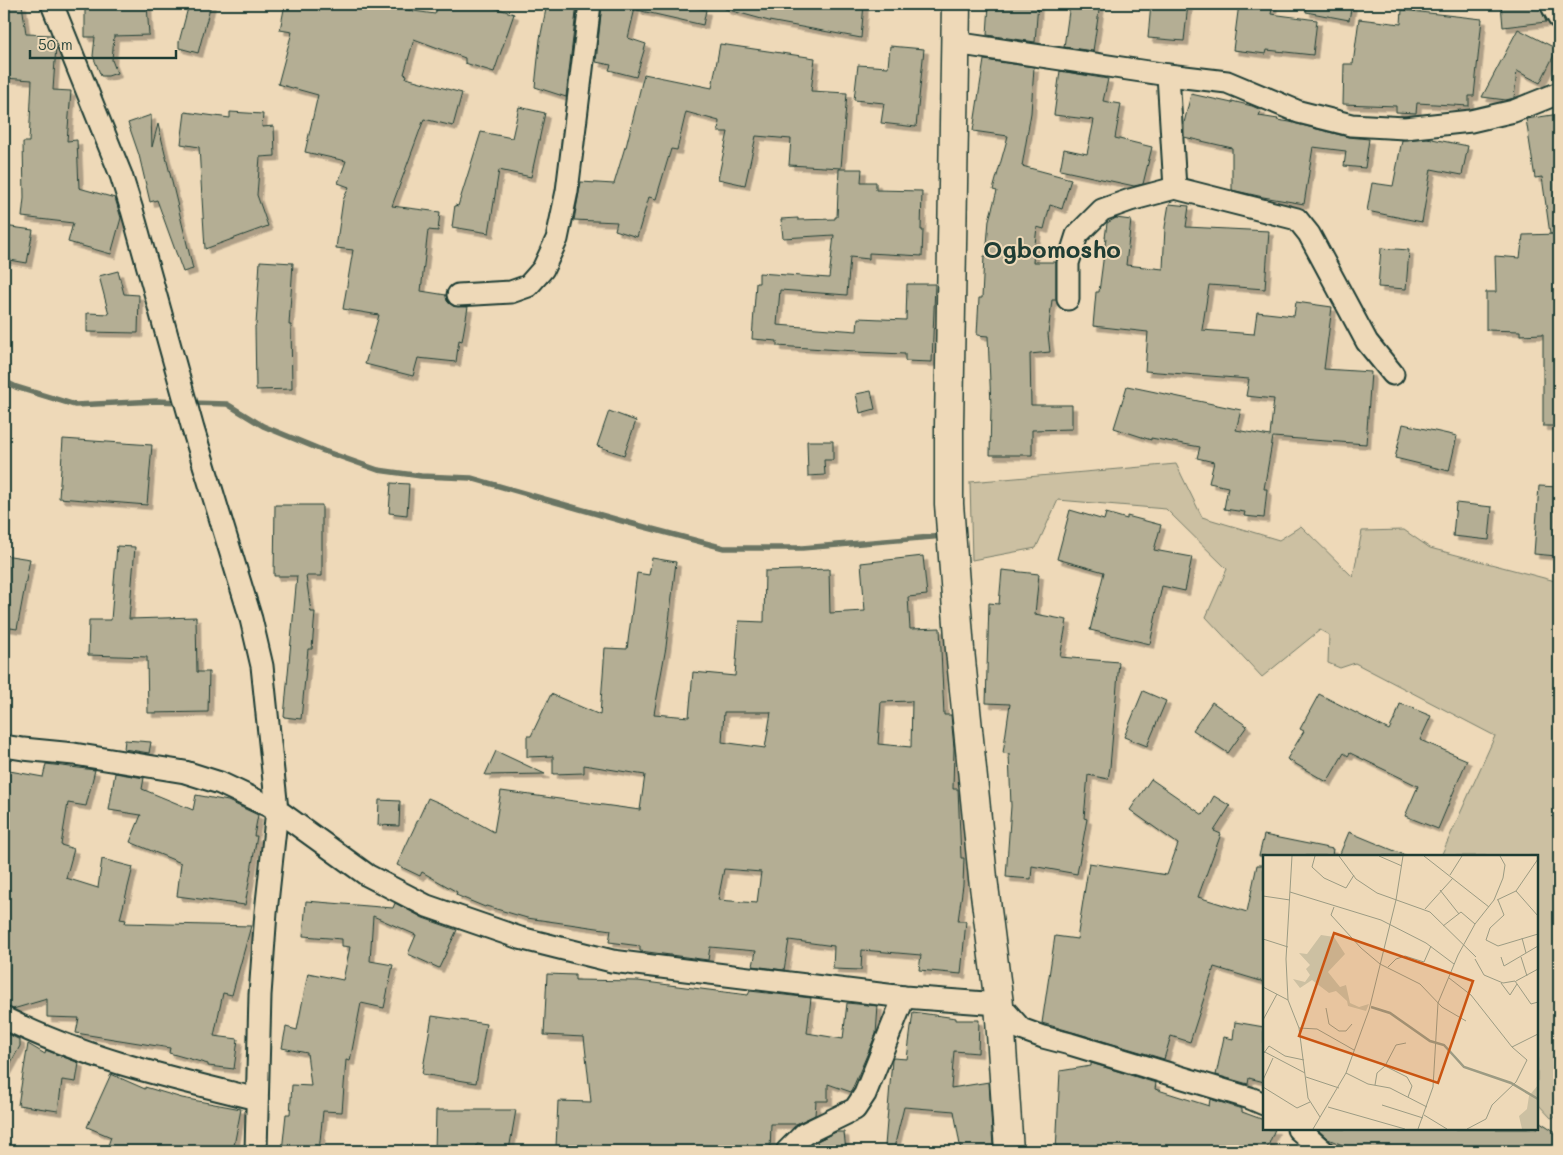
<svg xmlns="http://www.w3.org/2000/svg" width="1563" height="1155" viewBox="0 0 1563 1155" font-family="Mali,sans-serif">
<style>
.green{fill:#ccc0a2;stroke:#767e6b}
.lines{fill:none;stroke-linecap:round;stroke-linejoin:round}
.stream{stroke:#6a7563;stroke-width:5.5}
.building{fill:#b4ae94;stroke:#1f3d34;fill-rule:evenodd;filter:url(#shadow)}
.street-casing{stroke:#1f3d34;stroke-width:25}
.secondary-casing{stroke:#1f3d34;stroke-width:31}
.street{stroke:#eed9b8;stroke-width:21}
.secondary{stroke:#eed9b8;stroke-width:28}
.labels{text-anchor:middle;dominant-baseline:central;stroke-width:4;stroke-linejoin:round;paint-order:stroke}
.town-label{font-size:24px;font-weight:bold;fill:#1f3d34;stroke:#eed9b8}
.inset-river{fill:none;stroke:#9c9b83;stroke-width:2.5}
.inset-road{fill:none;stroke:#9b9b83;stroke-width:1}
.view{fill:#ca5512;fill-opacity:0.15;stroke:#ca5512;stroke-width:2.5}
.inset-edge{fill:none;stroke:#1f3d34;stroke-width:2.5}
</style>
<defs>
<filter id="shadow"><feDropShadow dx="4.5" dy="4.5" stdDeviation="0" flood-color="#0004"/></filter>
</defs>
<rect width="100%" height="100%" fill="#eed9b8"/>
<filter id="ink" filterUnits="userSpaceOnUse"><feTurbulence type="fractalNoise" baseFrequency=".02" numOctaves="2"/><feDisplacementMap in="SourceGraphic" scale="10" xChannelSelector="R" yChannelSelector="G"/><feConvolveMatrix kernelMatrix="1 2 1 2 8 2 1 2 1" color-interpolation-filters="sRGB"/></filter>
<g filter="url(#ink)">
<path class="green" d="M1176 464 1202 517 1279 540 1301 526 1353 577 1362 531 1404 530 1430 548 1559 582V1116L1551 1118 1537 1103V856H1441L1495 736 1355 663 1340 668 1328 663 1329 635 1320 630 1262 677 1206 617 1227 569 1166 509 1058 500 1036 548 972 560 970 482Z"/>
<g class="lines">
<g class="stream">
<path d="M4 381 16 387 75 405 157 401 181 402"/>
<path d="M191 403 227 404 263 426 324 451 378 470 421 476 471 478 622 521 724 548H802L944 536"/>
</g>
</g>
<g class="building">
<path d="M8 4H22L26 34 51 35 56 46 53 90 71 91 67 141 77 140 79 188 115 198 121 218 111 254 68 242 73 223 22 217 24 198 23 142H29L32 80 4 78Z"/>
<path d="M85 4H147L149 35 114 36 112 60 117 73 108 76H101L93 56 95 37H85Z"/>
<path d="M189 4H211L198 53 179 48V42Z"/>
<path d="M285 4H363L435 14 439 4H484L514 14 494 72 465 63V58L414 39 404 74 407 75 406 78 462 93 453 126 424 119 392 206 440 212 438 231 428 230 421 291 446 295 447 301 453 306 468 307 462 341 459 340 456 362 418 358 413 376 365 364 379 315 343 309 353 250 336 248 343 200 349 187 338 183 346 161 305 152 318 95 278 84 292 32 280 30Z"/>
<path d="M547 4H577L566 97 535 87 540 39Z"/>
<path d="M602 4H636L628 38 646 44 636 77 609 70 611 65 596 62Z"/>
<path d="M638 4H680L706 10 703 25 637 10Z"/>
<path d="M725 4H864L861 38 769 21 725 9Z"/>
<path d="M989 4H1038L1035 42 987 35Z"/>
<path d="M1070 4H1100L1093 51 1064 47Z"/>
<path d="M1151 4H1188L1184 41 1148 38Z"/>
<path d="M1239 4H1273L1271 14 1317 20 1313 55 1267 50 1266 54 1233 50Z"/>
<path d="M1307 4H1352L1349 20 1306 12Z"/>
<path d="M1501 4H1539L1546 22 1503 27Z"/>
<path d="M1402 10 1482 19 1474 96H1469V106L1417 103 1416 113 1396 112V106L1343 104 1344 64H1353L1359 19 1401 24Z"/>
<path d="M1518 29 1557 49 1540 83 1517 71 1514 98 1506 100 1482 97Z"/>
<path d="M720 44 815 58 811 91 847 93 841 168 789 165 791 139 756 136 745 185 718 179 728 132H718L719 121 686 112 677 150 671 149 656 199 649 197 637 237 615 230 617 222 574 220 581 182 614 184 625 147H626L644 74 712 88Z"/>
<path d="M890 46 924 49 916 127 881 123 884 103 854 100 858 65 888 67Z"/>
<path d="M984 60 1034 67 1031 113 1022 166 1071 179 1062 209 1050 205 1044 229 1037 227 1033 262H1056V300H1052L1048 334 1050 352 1030 354 1031 405H1072V429L1032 430V455H990L991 406 988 336 977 335 979 298H982L984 256H986L989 220 997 191 993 190 1008 136 973 131Z"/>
<path d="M1060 71 1108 79 1103 101 1121 104 1115 138 1152 147 1143 184 1134 186 1060 170 1064 149 1087 154 1094 120 1054 115Z"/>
<path d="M1191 94 1232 103V101L1252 106 1261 110 1259 116 1278 119 1277 120 1290 122 1348 137 1369 139 1365 168 1344 166 1346 151 1313 147 1304 204 1263 197 1232 190V148L1184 137V123Z"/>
<path d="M519 107 545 113 531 177 499 170 489 233 452 227 455 205 458 206 481 132 512 138Z"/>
<path d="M185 112 230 118V112L263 114 262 127 274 126 275 156 260 157 257 195 268 226 205 249 199 147 181 144Z"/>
<path d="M1559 114V233L1550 234 1542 177 1535 178 1526 119Z"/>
<path d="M151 115 152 147 158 124 193 269 183 272 157 200 150 202 139 155 128 123Z"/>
<path d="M1427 138 1468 146 1462 175 1431 169 1422 222 1367 211 1372 183 1393 186 1402 140Z"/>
<path d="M839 169H862L861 182H876V190L922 191 921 230H923L922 256 869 253V259L850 257 847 295 780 290 777 325 857 331 858 318 906 320 907 284H935L932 362 905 361V354L856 352V351L777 346V341L752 339 756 283H759V273L829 278 834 235 783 238 781 219 798 218V220L835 219V217H837Z"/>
<path d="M1169 204 1189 206 1186 227 1269 231 1265 289 1209 285 1202 330 1254 334 1257 312 1294 316 1296 302 1332 307 1324 369 1371 372 1366 444 1273 437 1264 489H1267L1264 518 1244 516 1245 512 1224 509 1228 487 1209 483 1214 462 1197 458 1200 447 1151 438V440L1114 428 1127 386 1241 410 1236 430 1270 436 1274 399 1246 396 1249 379 1145 371 1148 332 1093 326 1096 292H1099L1106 238H1105L1107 223 1116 218 1131 220 1126 265 1163 269 1165 227Z"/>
<path d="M4 226 33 230 27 263 4 259Z"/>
<path d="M1559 234V426H1543V334L1520 335V331L1486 330V292H1496L1495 256 1520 258 1523 235Z"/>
<path d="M1381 248 1409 250 1406 289 1378 287Z"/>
<path d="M260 261 293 263 289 325H291L292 389 256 390 255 326 256 325Z"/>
<path d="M118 271 124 294 139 295 138 333 87 332V313L109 314 99 276Z"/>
<path d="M871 391 875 409 860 413 856 394Z"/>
<path d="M609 411 636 421 624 455 597 446Z"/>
<path d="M1403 424 1457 436 1449 471 1395 458Z"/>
<path d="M63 439 152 445 147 505 59 498Z"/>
<path d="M807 441H833V460H824L825 475 808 476Z"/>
<path d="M391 483 409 484 407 515 389 513Z"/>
<path d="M1539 486 1559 487V525L1557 556 1534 554Z"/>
<path d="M1456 503 1492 507 1489 540 1453 536Z"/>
<path d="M275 505H322V576H306L311 612H315L312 649H308L301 719 284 717 297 576H274Z"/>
<path d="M1070 510 1104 520 1106 513 1127 519V516L1161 525 1154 550 1192 557 1185 591 1162 586 1150 644 1090 630 1104 572 1057 559Z"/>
<path d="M117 546 135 547 129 619 196 617 197 672H209L208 712 148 713 147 657 88 655 89 620H111Z"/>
<path d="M4 555 30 559 17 629 4 627Z"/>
<path d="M923 556 927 595 908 597 910 629 940 628 944 715H951L954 748 953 789H958L961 858H964L963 885 958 921H966L961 974 919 970 921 955 862 950 861 970 833 969 834 946 789 940 784 970 753 966 756 951 710 947 708 960 640 951V946L609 942 611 930 527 918 486 906 485 907 456 895 457 892 422 872 420 876 397 865 428 798 449 807 494 832 501 791 640 810 645 775 584 765V773L553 774V756L527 757V736H531L551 694 600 715 605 648 627 649 637 573 649 575 652 558 676 562 666 647 654 714 689 717 693 672 735 676 739 621 764 622 765 571 829 569 830 613 865 611 861 563ZM912 701 911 747 878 744 881 702ZM724 712H771L765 748 722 742ZM724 869 761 872 757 903 718 900Z"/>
<path d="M1002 570 1039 574 1035 614 1067 620 1060 657 1119 662 1110 767 1108 779 1088 775 1084 818 1087 819 1077 874 1032 866 1031 879 1006 877 1011 806 1009 754 1003 753 1010 704 986 703 989 603 999 604Z"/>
<path d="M1143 691 1166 701 1147 746 1124 737Z"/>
<path d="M1319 694 1389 730 1396 716 1400 704 1415 708 1414 709 1431 716 1420 740 1467 760 1438 829 1405 816 1418 786 1350 753 1348 756 1344 753 1327 782 1287 759 1304 731 1300 729Z"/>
<path d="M1212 702 1247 726 1228 753 1193 730Z"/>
<path d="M125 740 151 742 149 753 124 749Z"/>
<path d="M496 751 545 774 485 775Z"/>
<path d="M46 764 95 770 86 806 68 803 61 845 74 849 66 878 98 888 102 859 133 867 120 919 126 920 125 923 251 926 232 995 223 993 214 1036 238 1039 234 1069 208 1066V1064L169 1053 170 1048 76 1033 79 1018 47 1017V999L13 1009 4 1006V770L43 777Z"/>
<path d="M115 773 144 778 142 789 193 810 196 795 228 801 258 815 254 836H257L245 905 177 896 181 863 130 842 141 815 109 810Z"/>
<path d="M1151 779 1203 815 1214 796 1230 806 1214 831 1221 834 1198 897 1247 912 1257 865H1264V982L1214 967 1190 1042 1171 1036 1164 1059 1042 1023 1055 936 1077 939 1089 863 1167 875 1178 844 1130 810Z"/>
<path d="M379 800 400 801 399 826 378 825Z"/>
<path d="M1349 832 1407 856H1339Z"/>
<path d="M1264 835 1333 849 1332 856H1259Z"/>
<path d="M306 901 393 908 395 903 423 918 457 930 439 968 408 954 416 935 373 916 370 961 393 965 384 1008 361 1003 350 1061 346 1060 342 1112 323 1111 319 1151H282L286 1114H290L292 1085 311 1086 307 1053 282 1048 286 1027 297 1030 308 973 343 980 350 947 342 946V939L303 936Z"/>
<path d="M547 974 575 975V980L638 981 748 995 750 991 811 998 807 1033 843 1039 847 1003 878 1006 876 1034 851 1092 828 1084V1101H816L815 1115 796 1124H771L770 1151H613V1149L556 1147 558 1101 591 1102 584 1037 544 1035Z"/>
<path d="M913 1012 956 1018V1020H979L978 1053 954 1051 951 1088 989 1082 993 1148 984 1150V1151H961L954 1111 904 1107 894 1148 885 1146 892 1060 893 1058 907 1059Z"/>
<path d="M432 1016 486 1024 476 1083 422 1074Z"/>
<path d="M1235 1022 1264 1027V1082L1249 1078 1248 1084 1216 1075 1224 1037 1233 1039Z"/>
<path d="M4 1032 20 1040V1046L4 1075Z"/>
<path d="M28 1044 45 1054 46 1050 79 1063 76 1082 62 1080 58 1111 18 1105Z"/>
<path d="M1091 1063 1156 1083 1155 1089 1209 1106 1210 1099 1242 1109V1112L1264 1120V1129H1275L1266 1151H1056L1060 1071 1091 1066Z"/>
<path d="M111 1074 145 1089V1087L182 1098 241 1109 233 1151H106L111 1137 87 1127Z"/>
<path d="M436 1110H516L509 1150 477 1144 476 1151H435Z"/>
<path d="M1537 1120 1559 1134V1151H1357L1328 1139 1317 1129H1537Z"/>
<path d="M836 1132H844L846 1151H818L817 1141Z"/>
</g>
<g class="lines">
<g class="street-casing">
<g id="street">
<path d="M52 4 121 175 132 210 193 429 251 619 262 666 277 810 266 912 260 995 256 1151"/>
<path d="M1551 4 1559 18"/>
<path d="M955 43 1168 75 1227 82 1299 112 1351 125 1405 128 1471 121 1514 111 1559 93"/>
<path d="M1168 75 1175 188"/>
<path d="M458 295 511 292 528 286 543 269 557 239 567 191 590 4"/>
<path d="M1068 299V263L1077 235 1102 210 1130 200 1175 188 1297 219 1309 234 1367 342 1393 374"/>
<path d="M4 746 23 749 74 754 185 772 220 783 277 810 367 875 427 906 520 938 612 961 904 997 999 1004 1021 1029 1043 1037 1070 1044 1250 1098 1264 1104"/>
<path d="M4 1018C83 1058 171 1078 257 1099"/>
<path d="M1298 1129 1323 1151"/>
<path d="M787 1151 804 1134 855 1109 865 1094 904 997"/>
</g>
</g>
<g class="secondary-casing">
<path id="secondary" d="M956 4 949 426V504L960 650 983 878 999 1004 1009 1151"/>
</g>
<use href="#street" class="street"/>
<use href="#secondary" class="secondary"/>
</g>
</g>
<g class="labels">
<g class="town-label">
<text x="1052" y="248">Ogbomosho</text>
</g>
</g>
<g transform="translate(1263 855)">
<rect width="275" height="275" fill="#eed9b8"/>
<path d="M58 80 71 82 82 99 65 117 77 132 83 130 87 148 96 152 106 149 103 156 85 151 84 146 73 136 66 138 49 125 37 133 30 124 42 127 47 120 43 114 47 110 36 98 44 99ZM275 230V274H259L256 261 264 254 266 241Z" fill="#ccc0a2"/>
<path class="inset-river" d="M108 152 127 158 167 186 181 190 201 212 248 228 275 244"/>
<path class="inset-road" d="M29 1 23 104 25 145 36 173 45 243 57 262M52 1 49 12 61 23 83 33 91 20M76 1 93 24 114 38 167 57 213 102M116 1 139 11M161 1 226 52M187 20 199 1M177 35 196 59M253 36 275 61M27 37 118 65 163 88 191 109M0 41 27 45M234 45 253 36 275 4M235 45 241 60 227 73 223 85 235 91 275 79M71 52 68 60 98 93 117 109 157 129 179 152 203 166M162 54 190 23M180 71 198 57 212 69M259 83 263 98M0 84 25 92M238 102 241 111 275 91M258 102 264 121M212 104 221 120 240 128 252 126 268 149 275 147M125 112 133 104 142 101 161 107 168 91M186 123 208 140 249 192 264 205 253 227 229 250 223 264 204 274M253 126 275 114M238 128 247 140 254 129M0 132 25 145M63 153 66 169 76 176H83L89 169M0 165 14 139M36 173 54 174 91 195M249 192 275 179M0 196 42 218M1 198 6 191 22 201 41 205M122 211 144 222 149 231 145 242M83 218 105 229 127 233 164 252M43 222 76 233M0 225 10 203M112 230 114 218 122 211 133 190 143 188M0 232 34 253 47 247M119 250 160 263M65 252 142 274M161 260 184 274M50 274 83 218 106 155 133 45 140 1M155 274 170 232 175 148 195 100 212 69 231 45 240 23 242 10 237 1"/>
<path class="view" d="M71 78 210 126 175 228 36 181Z"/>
<rect width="275" height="275" class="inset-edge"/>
</g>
<rect width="1563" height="1155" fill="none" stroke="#eed9b8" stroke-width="20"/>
<rect x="10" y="10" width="1543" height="1135" fill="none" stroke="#1f3d34" stroke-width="2" filter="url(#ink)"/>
<path d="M30 50v8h146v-8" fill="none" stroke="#1f3d34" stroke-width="2.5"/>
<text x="38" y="50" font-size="15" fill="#1f3d34" stroke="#eed9b8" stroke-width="4" paint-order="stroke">50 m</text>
</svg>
